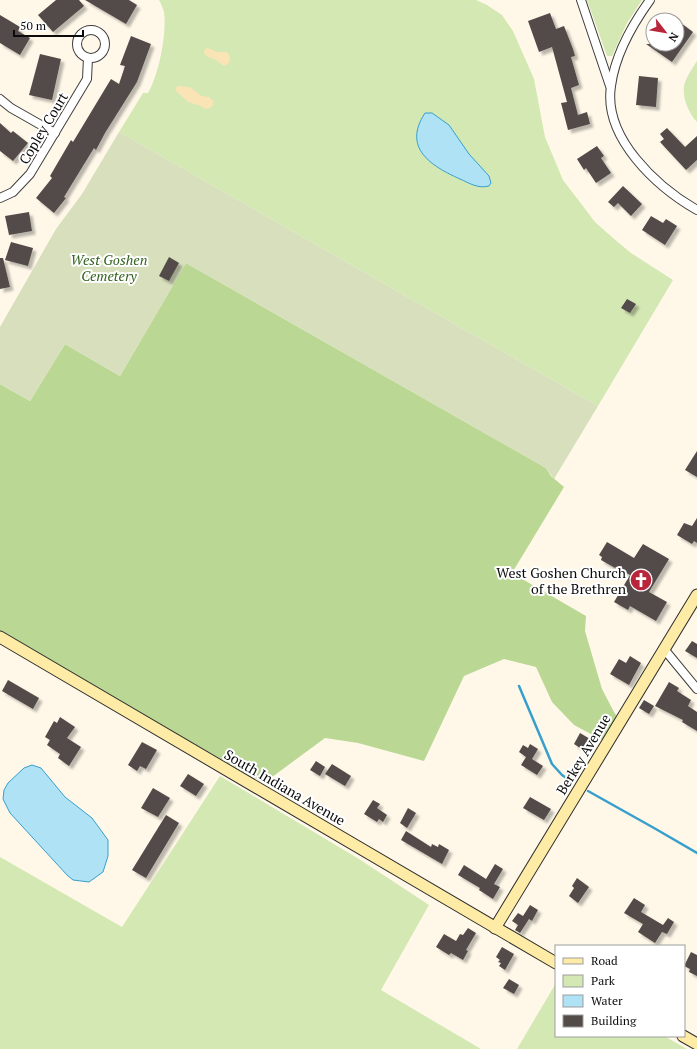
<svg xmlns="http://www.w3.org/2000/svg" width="697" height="1049" viewBox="0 0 697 1049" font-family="'PT Serif',serif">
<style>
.green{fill:#d4e8b4}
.forest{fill:#bad894}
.sand{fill:#fae4b6}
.cemetery{fill:#d7dfbc}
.water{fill:#afe2f5;stroke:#369fcc}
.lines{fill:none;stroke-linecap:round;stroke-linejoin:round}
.stream{stroke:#369fcc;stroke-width:2.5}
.building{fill:#534b48;filter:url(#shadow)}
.street-casing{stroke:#3e3e3e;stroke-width:10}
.secondary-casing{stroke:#2d2d2d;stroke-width:13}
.street{stroke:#fff;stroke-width:8}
.secondary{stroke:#feeba5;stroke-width:11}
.labels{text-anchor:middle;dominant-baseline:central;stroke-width:4;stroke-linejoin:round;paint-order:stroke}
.street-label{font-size:14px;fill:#0b0b0b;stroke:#fff}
.park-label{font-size:14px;font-style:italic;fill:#32611d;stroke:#fff}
.poi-label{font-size:14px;fill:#0b0b0b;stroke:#fff;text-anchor:end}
</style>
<defs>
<filter id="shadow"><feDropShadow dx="3.5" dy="3.5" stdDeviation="1" flood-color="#0004"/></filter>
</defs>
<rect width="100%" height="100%" fill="#fff8e9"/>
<g class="green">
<path d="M159 0H476L487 5 502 15 513 31 534 79 545 137 563 180 595 222 613 238 631 253 673 280 598 406 119 132 143 93H148C159 74 167 33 164 12 163 8 161 4 159 0Z"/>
<path d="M587 0H642L627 23 612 56H607L606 53Z"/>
<path d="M697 61V122C689 114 682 98 684 86 686 77 692 69 697 61Z"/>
<path d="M220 776 359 859 429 905 381 990 481 1049H0V857L122 927Z"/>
<path d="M556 983V1036H664L687 1049H517Z"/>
</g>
<path class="forest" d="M186 263 546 468 551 476 564 487 512 573 586 616 585 631 602 689 614 712 618 718 604 741 574 725 552 702 536 667 504 659 464 676 424 761 358 743 325 738 264 783 0 635V384L30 401 65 344 120 376Z"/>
<g class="sand">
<path d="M208 48 217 52H227C230 56 231 60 228 64L224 66 216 60 206 56 204 53 205 49Z"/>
<path d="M178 86 189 87 193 89 201 96 209 97 213 101V105L210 108 205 109 201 106 188 102 176 91V88Z"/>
</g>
<path class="cemetery" d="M119 132 598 406 554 479 546 468 186 263 120 376 65 344 30 401 0 384V327L56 229 82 194Z"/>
<g class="water">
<path d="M425 113H432L449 125 469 154 489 176 491 183 489 186C478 189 469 183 460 179 431 166 402 148 425 113Z"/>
<path d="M32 765 41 768 65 797 92 818 108 840V856L103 872 89 882 73 880 67 875 10 813 3 799 4 790 8 783 24 768Z"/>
</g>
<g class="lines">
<g class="stream">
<path d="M519 686 552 764 562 775 572 782"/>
<path d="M588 791 654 828 697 853"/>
</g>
</g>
<g class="building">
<path d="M56 0H79L84 6 53 32 38 15Z"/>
<path d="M85 0H129L137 5 126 24Z"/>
<path d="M550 13 556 29 564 26 573 49 575 56 571 57 579 85 571 88 578 115 587 112 590 124 568 130 561 103 567 102 552 47 539 52 528 21Z"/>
<path d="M0 15 20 27 18 31 30 38 20 55 0 43Z"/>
<path d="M677 20 693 32 672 62 646 44H677Z"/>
<path d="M131 36 151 44 137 82 105 133 96 150 94 148 64 197 66 198 54 213 36 198 52 178 50 176 71 140 73 142 111 79 119 84 125 66 120 65Z"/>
<path d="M40 54 61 59 52 100 29 95Z"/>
<path d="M639 76 658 78 656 107 636 105Z"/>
<path d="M0 123 11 133 13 131 28 143 13 161 0 151Z"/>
<path d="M667 128 685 147 697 136V160L686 170 660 142 664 139 660 134Z"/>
<path d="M597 146 604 156 601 158 611 173 596 183 586 168 584 170 577 159Z"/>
<path d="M623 186 642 204 631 216 618 203 614 207 608 202Z"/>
<path d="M29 212 32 231 9 235 5 216Z"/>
<path d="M651 216 663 223 666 219 677 226 665 245 642 230Z"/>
<path d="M11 242 33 248 28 266 5 260Z"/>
<path d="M169 257 179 263 169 281 159 276Z"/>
<path d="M0 258H3L10 287 0 289Z"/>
<path d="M627 299 636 304 630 313 621 308Z"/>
<path d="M697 451V477L685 470Z"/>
<path d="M697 518V543L694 541 692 544 677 535 684 523 692 526Z"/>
<path d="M607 542 634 558 643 544 669 559 649 592 667 602 656 621 630 606 628 610 614 602 630 575 616 567 615 568 601 560 602 557 599 555Z"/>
<path d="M692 641 697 644V658L685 651Z"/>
<path d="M630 656 641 663 629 685 610 674 619 659 626 663Z"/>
<path d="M8 680 39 698 33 709 2 691Z"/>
<path d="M669 682 679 688 677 691 691 700 688 706 697 712V731L682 722 683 720 655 706Z"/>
<path d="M644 700 654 706 649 714 639 708Z"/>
<path d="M60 717 75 727 67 738 81 747 69 766 58 758 60 754 47 745 50 740 45 737 54 721 57 723Z"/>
<path d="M580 733 590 739 583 750 574 744Z"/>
<path d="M142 742 157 750 146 769 140 766 137 771 128 765Z"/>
<path d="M530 744 538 749 532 759 543 766 537 775 521 765 526 757 519 752 523 745 528 748Z"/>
<path d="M316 761 325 767 320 776 310 770Z"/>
<path d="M332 764 351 776 345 786 325 774Z"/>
<path d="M188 774 204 784 196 796 180 786Z"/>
<path d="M153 788 170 798 158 817 141 808Z"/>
<path d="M530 797 551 809 544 820 523 808Z"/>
<path d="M373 800 380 804 377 808 387 815 383 822 379 819 377 822 364 814Z"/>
<path d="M408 808 416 813 407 828 400 823Z"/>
<path d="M166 815 179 823 146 878 132 870Z"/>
<path d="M406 831 431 847 432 844 438 847 439 844 449 850 442 864 401 840Z"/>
<path d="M495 864 503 869 494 884 500 887 493 899 479 890 480 888 458 875 464 865 486 879Z"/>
<path d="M577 878 589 887 578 903 569 896 574 888 572 886Z"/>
<path d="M634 898 645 905 641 912 663 925 668 918 674 922 667 934 662 932 655 943 638 932 643 924 624 913Z"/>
<path d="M530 905 538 910 532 921 529 919 520 933 515 930 518 925 512 921 518 913 523 916Z"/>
<path d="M468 928 476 933 466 950 468 951 463 960 451 953 449 955 436 947 444 934 456 941 460 934 463 935Z"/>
<path d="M502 947 514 954 505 970 499 966 501 963 498 962 500 960 496 957Z"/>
<path d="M691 952 697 955V976L689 972 690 969 684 966Z"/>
<path d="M509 979 519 985 514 994 503 988Z"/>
</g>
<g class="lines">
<g class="street-casing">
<g id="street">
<path d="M581 0 610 86"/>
<path d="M650 0C632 25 615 55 611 86 603 138 657 187 697 210"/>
<circle cx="91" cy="44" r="14"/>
<path d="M0 99 11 108 55 133"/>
<path d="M0 198 13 192 30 174 87 79 88 58"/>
<path d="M664 649 697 689"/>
</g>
</g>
<g class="secondary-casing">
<g id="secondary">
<path d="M0 637 556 963"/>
<path d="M495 928 697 595"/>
<path d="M683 1036 697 1044"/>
</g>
</g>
<use href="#street" class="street"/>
<use href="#secondary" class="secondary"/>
</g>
<defs>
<g id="church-disc" transform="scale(1.15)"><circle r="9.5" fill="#b9253b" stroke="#fff"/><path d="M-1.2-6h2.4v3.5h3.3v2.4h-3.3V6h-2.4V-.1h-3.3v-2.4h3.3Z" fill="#fff"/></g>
</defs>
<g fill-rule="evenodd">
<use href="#church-disc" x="641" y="580"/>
</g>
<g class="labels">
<g class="street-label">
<text transform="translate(43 128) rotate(-59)">Copley Court</text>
<text transform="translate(583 754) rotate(-59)">Berkey Avenue</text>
<text transform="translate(285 787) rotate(30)">South Indiana Avenue</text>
</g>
<g class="park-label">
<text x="109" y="259">West Goshen<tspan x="109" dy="16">Cemetery</tspan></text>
</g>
<g class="poi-label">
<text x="626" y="572">West Goshen Church<tspan x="626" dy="16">of the Brethren</tspan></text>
</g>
</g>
<rect x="555" y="945" width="130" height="92" fill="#ffffff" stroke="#9d9d9d"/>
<rect x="563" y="958" width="20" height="6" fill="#feeba5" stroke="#9d9d9d"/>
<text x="591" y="965" font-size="12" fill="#0b0b0b">Road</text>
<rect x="563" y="975" width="20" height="12" fill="#d4e8b4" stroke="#9d9d9d"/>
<text x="591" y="985" font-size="12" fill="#0b0b0b">Park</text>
<rect x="563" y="995" width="20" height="12" fill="#afe2f5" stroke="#9d9d9d"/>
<text x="591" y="1005" font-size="12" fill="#0b0b0b">Water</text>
<rect x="563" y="1015" width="20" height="12" fill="#534b48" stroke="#9d9d9d"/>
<text x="591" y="1025" font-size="12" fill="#0b0b0b">Building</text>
<g transform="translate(665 32) rotate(121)"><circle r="19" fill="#ffffff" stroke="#9d9d9d"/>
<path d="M0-3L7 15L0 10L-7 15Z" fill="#b9253b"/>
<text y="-6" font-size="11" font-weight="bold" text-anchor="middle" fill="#0b0b0b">N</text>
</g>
<path d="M14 30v6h69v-6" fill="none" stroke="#0b0b0b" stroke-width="2"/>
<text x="20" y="30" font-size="12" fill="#0b0b0b" stroke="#ffffff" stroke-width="3" paint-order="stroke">50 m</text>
</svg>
